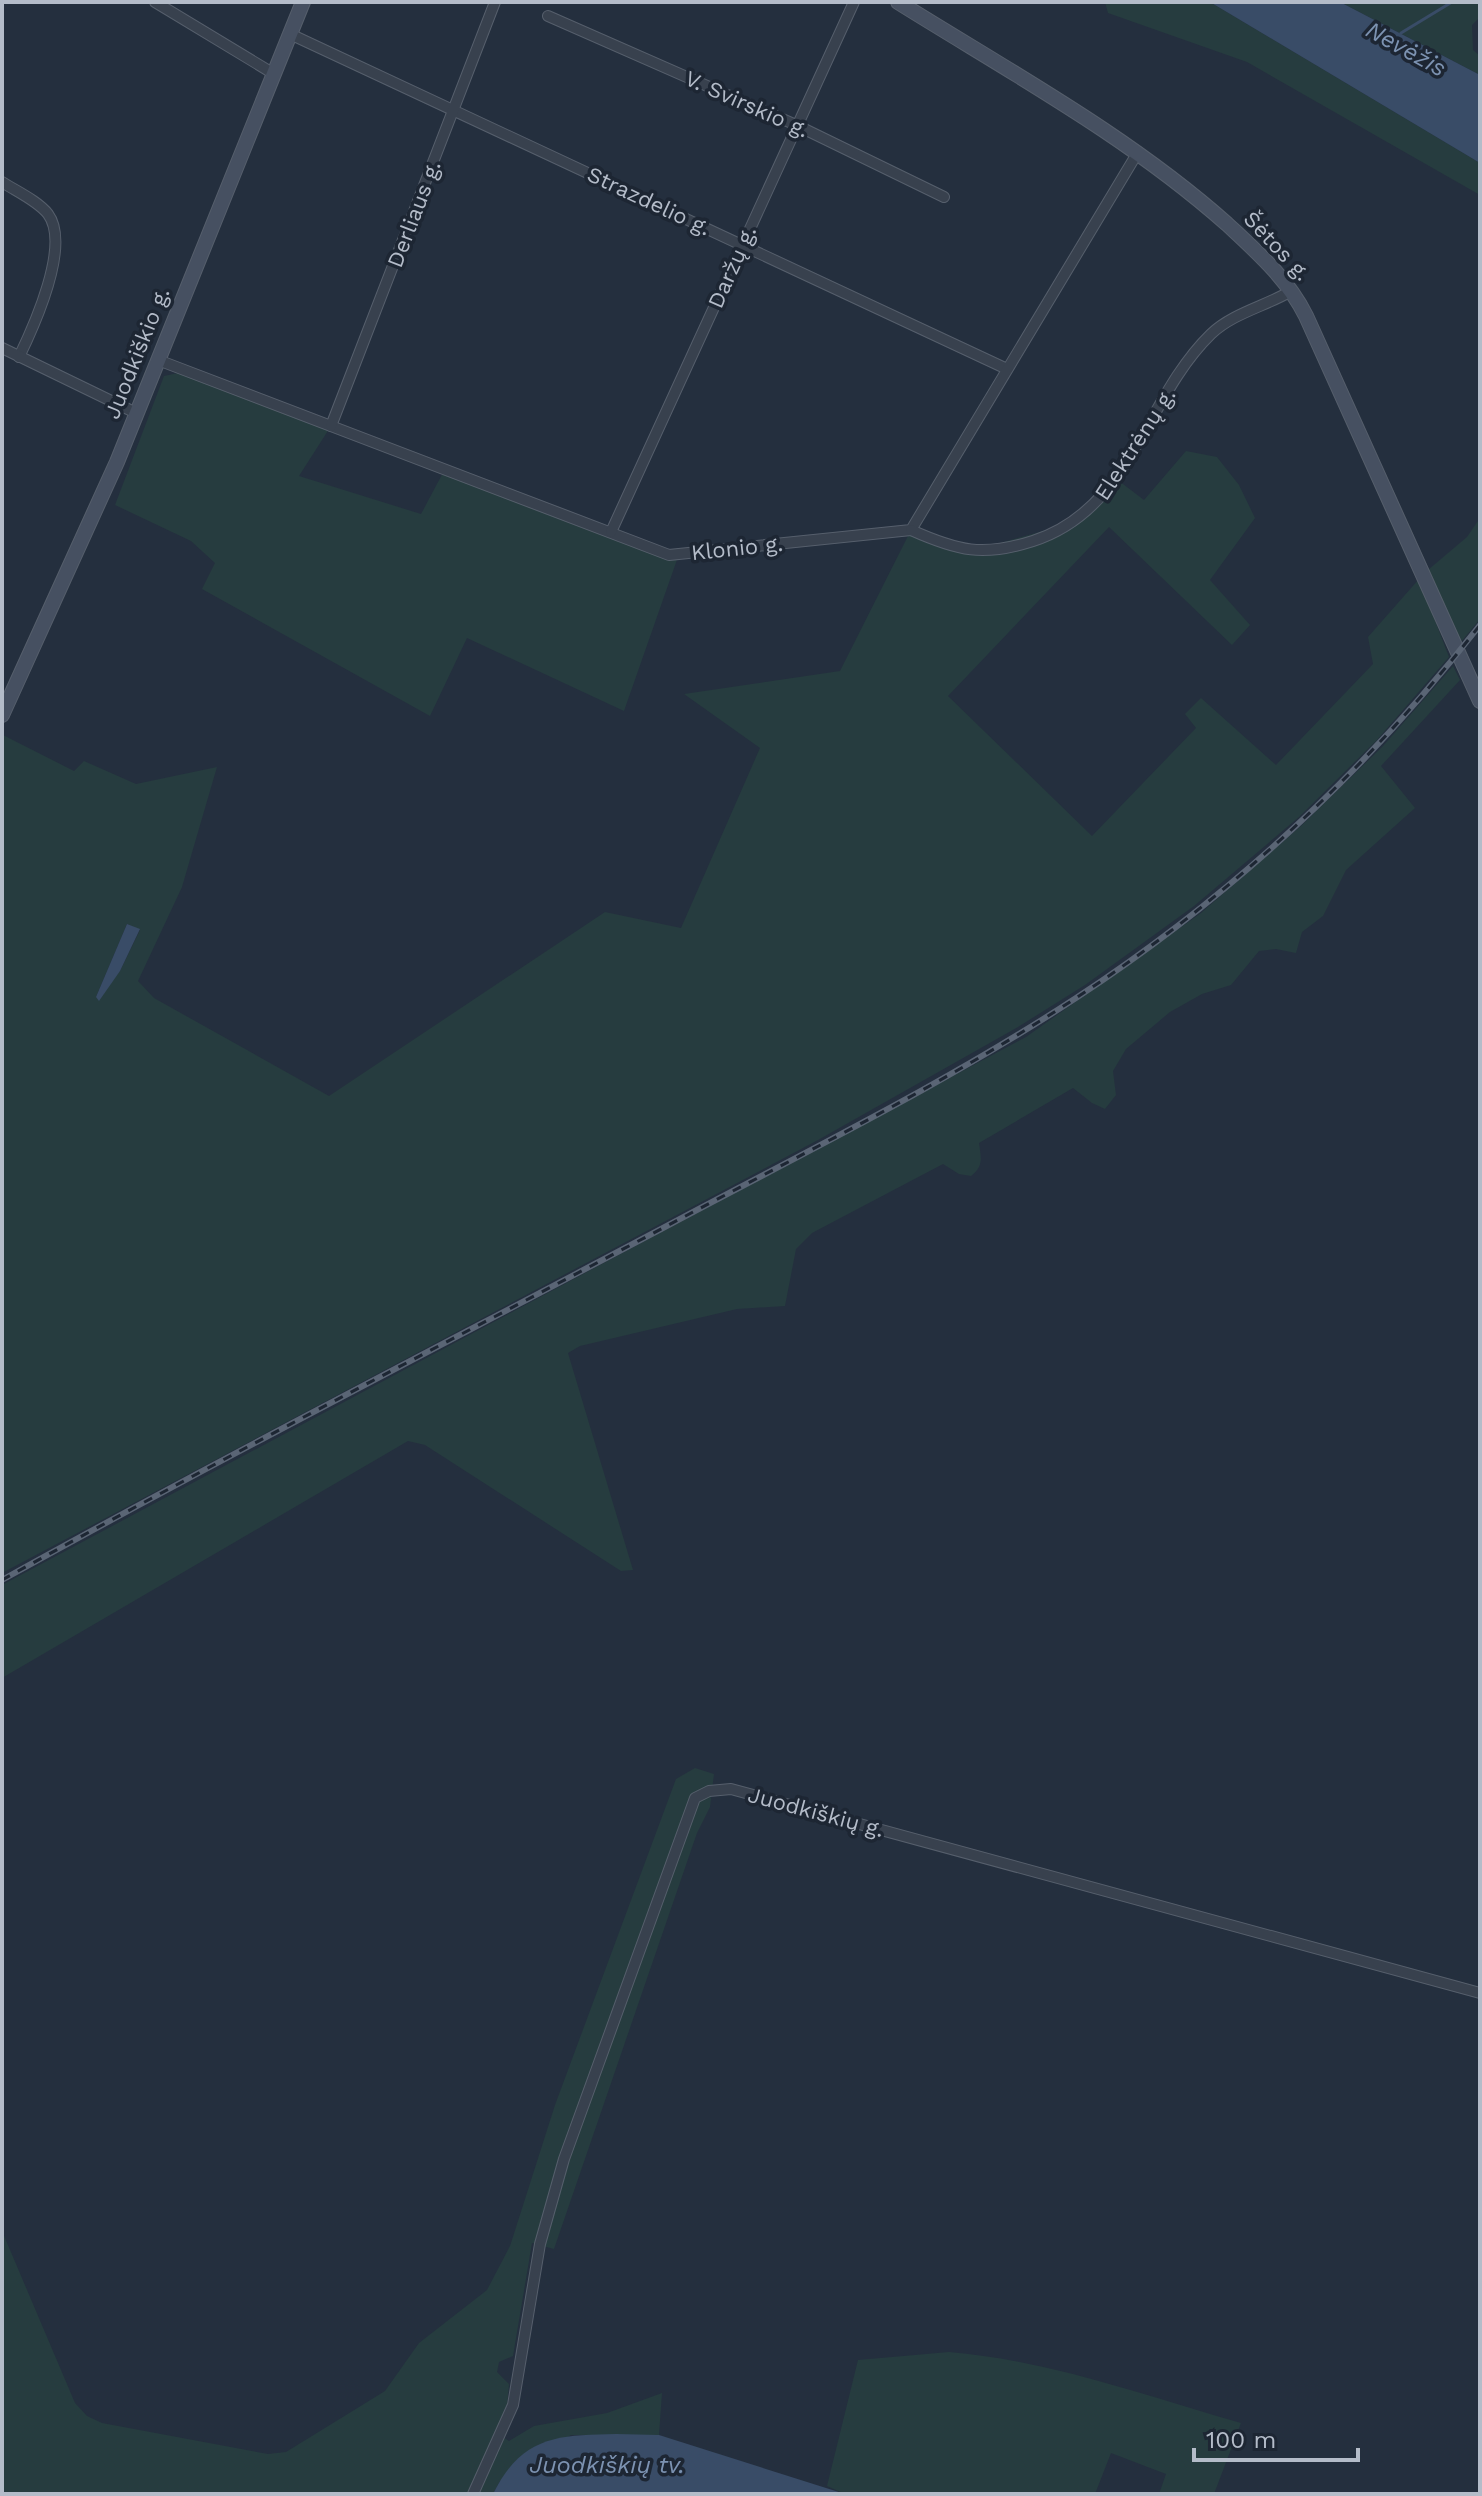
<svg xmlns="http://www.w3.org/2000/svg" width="1482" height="2496" viewBox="0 0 1482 2496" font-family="'Work Sans',sans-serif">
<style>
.green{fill:#263c3f;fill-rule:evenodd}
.water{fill:#394c67}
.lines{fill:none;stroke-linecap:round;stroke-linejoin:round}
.stream{stroke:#394c67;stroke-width:3}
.street-casing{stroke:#565f6c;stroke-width:12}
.secondary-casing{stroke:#565f6c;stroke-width:16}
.street{stroke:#38414e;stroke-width:10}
.secondary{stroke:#465061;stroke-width:14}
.rail-casing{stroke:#5a6575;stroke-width:6}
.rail{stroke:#1d2633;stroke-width:3;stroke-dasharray:9;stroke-linecap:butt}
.labels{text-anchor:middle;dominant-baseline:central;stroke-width:7;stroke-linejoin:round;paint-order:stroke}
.street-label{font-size:22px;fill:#b4bcc9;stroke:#1d2633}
.water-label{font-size:24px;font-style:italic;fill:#7c92b1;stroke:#1d2633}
</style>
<rect width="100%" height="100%" fill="#242f3e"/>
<g class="green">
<path d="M1105 2H1210L1480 163V195L1247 62 1108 13Z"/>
<path d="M1340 2H1480V17L1472 25 1473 50 1480 56V75Z"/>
<path d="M178 373 331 426 299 476 421 514 445 469 679 554 624 711 467 638 430 716 202 589 215 563 191 541 115 505 164 376Z"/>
<path d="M1186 451 1217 457 1239 485 1255 518 1210 580 1250 625 1232 645 1109 527 948 696 1092 836 1196 728 1185 714 1201 698 1276 765 1373 664 1368 637 1419 579 1449 657 1377 740 1299 817 1194 906 1085 985 1018 1027 818 1140 2 1573 3 735 74 771 84 761 136 784 217 767 182 887 138 981 154 998 329 1096 605 912 681 928 760 748 684 694 840 671 911 530 968 552 1072 523 1119 481 1144 500ZM127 924 140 930 120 971 96 997Z"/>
<path d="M1480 518V619L1461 642 1428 570 1467 537Z"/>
<path d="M1453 666 1460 680 1381 766 1415 808 1346 870 1323 916 1302 932 1296 953 1276 949 1259 951 1231 985 1202 994 1170 1012 1126 1049 1113 1071 1116 1095 1105 1109 1092 1103 1073 1088 979 1143C981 1158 984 1166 971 1176L959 1174 943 1164 812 1233 796 1249 785 1306 737 1309 580 1346 568 1353 633 1570 621 1571 425 1445 408 1441 2 1678V1585L1026 1037 1201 913 1302 825 1383 746Z"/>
<path d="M695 1768 714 1774 710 1807 697 1833 554 2249 532 2243 513 2356 499 2362 497 2372 509 2384 507 2407 498 2434 509 2441 534 2426 607 2413 662 2393 659 2435H571L500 2481 493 2494H2V2231L75 2403 87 2416 102 2423 268 2454 286 2452 385 2391 419 2343 487 2290 510 2246 555 2105 676 1779Z"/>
<path d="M949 2352C1048 2360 1146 2396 1241 2423L1214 2494H1159L1166 2474 1111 2453 1095 2494H845L827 2486 858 2360Z"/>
</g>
<g class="water">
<path d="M1210 2H1340L1480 75V163Z"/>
<path d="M127 924 140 929 120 971 99 1001 96 997Z"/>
<path d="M616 2434 659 2435 845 2494H493C522 2436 557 2435 616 2434Z"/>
</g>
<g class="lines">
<path class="stream" d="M1401 33 1452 2"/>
<g class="street-casing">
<g id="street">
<path d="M155 2 274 74"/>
<path d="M548 16 796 125 944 197"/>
<path d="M290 34 1007 369"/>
<path d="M2 182C16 191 38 201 48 214 71 245 34 326 19 357"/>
<path d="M2 348 136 413"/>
<path d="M158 360 669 555 911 530 1138 152"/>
<path d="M331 426 495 2"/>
<path d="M911 530C958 551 983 557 1033 541 1132 509 1144 399 1211 334 1233 313 1266 306 1291 291"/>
<path d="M611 532 854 2"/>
<path d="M473 2494 513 2405 540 2244 564 2159 695 1798 709 1791 731 1789 1480 1993"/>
</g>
</g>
<g class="secondary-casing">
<g id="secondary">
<path d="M898 2C1010 72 1128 136 1227 224 1257 252 1287 278 1306 316L1480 701"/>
<path d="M2 715 117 462 303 2"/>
</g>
</g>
<use href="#street" class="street"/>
<use href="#secondary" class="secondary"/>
<g class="rail-casing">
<path id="rail" d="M2 1580C220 1459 442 1345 663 1228 801 1154 945 1084 1076 998 1230 897 1367 770 1480 625"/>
</g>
<use href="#rail" class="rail"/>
</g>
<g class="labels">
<g class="street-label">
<text transform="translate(747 104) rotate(24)">V. Svirskio g.</text>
<text transform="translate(649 201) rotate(25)">Strazdelio g.</text>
<text transform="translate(414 214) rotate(-69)">Derliaus g.</text>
<text transform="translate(1277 246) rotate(47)">Šėtos g.</text>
<text transform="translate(732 267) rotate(-66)">Daržų g.</text>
<text transform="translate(137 353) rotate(-68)">Juodkiškio g.</text>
<text transform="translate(1135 444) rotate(-57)">Elektrėnų g.</text>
<text transform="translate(737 548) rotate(-6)">Klonio g.</text>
<text transform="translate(816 1812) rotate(15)">Juodkiškių g.</text>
</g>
<g class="water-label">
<text transform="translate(1406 49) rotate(29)">Nevėžis</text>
<text x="607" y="2465">Juodkiškių tv.</text>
</g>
</g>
<rect width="1482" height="2496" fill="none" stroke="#b4bcc9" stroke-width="8"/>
<path d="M1194 2448v12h164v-12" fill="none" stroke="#b4bcc9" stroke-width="4"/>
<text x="1206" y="2448" font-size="24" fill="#b4bcc9" stroke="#1d2633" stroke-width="6" paint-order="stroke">100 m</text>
</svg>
